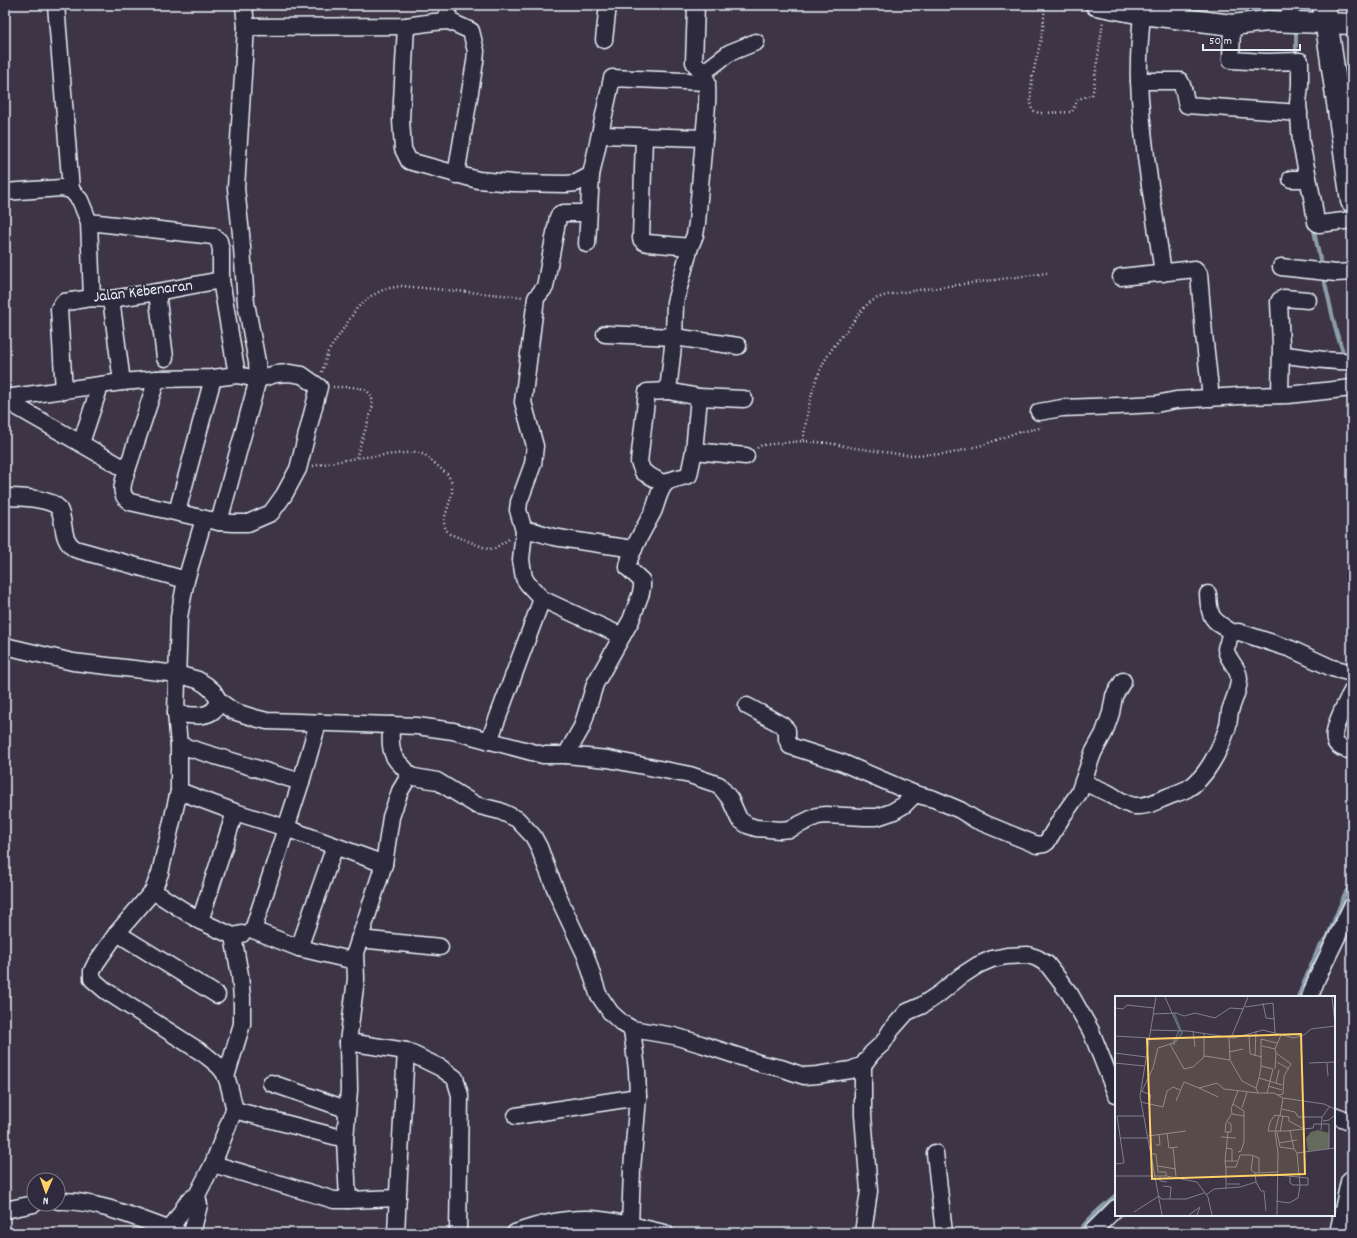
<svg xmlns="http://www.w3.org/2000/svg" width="1357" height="1238" viewBox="0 0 1357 1238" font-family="Dekko,sans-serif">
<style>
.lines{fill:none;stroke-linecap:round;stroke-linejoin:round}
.stream{stroke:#8c9eac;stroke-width:4}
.minor-casing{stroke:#e8f1f8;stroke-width:19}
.tertiary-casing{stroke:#e8f1f8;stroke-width:23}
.secondary-casing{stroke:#e8f1f8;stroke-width:25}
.path{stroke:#e8f1f8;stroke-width:2.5;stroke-dasharray:1 3;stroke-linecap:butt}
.minor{stroke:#2f2a3d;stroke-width:16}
.tertiary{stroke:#2f2a3d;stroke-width:20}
.secondary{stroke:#2f2a3d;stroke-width:22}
.labels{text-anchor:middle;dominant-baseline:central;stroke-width:4;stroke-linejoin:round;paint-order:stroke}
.street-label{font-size:16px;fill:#e8f1f8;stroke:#2f2a3d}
.inset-river{fill:none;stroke:#4f667a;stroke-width:2}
.inset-road{fill:none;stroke:#81808d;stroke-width:1}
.view{fill:#ffd166;fill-opacity:0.15;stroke:#ffd166;stroke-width:2}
.inset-edge{fill:none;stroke:#e8f1f8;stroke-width:2}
</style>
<rect width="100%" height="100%" fill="#3d3445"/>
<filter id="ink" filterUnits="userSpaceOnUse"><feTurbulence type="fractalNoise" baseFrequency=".025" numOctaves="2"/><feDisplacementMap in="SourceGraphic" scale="8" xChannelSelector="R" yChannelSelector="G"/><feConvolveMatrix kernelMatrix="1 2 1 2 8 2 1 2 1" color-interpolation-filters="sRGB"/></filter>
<g filter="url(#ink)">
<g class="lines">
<g class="stream">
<path d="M1296 58V28"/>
<path d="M1313 226 1322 269"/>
<path d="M1323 275 1336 331 1345 358"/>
<path d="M1347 364 1352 379"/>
<path d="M1298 997 1318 949 1327 938 1344 896 1352 881"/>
<path d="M1078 1233C1088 1218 1102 1207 1116 1195"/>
</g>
<g class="minor-casing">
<g id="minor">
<path d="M56 5 71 190"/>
<path d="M1142 14C1140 36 1138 58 1139 81 1142 145 1154 209 1163 273"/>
<path d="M449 21 471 31 476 51 475 62 456 175"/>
<path d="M1289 22 1290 5"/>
<path d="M1232 25 1231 60 1266 62 1300 61V85L1298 103 1301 143 1313 202 1316 222 1319 224 1352 220"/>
<path d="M406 26 401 120 403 149 409 161 478 180 513 183 566 184 576 183 591 175 612 78 707 82"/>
<path d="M246 27 406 26 434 22 449 21 447 5"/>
<path d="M604 40 608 5"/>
<path d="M704 72 729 53 756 42"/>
<path d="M1139 81H1180C1185 89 1184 97 1187 105L1299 113"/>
<path d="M600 135 704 138C705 124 711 84 704 73 701 69 696 67 694 62L696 5"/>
<path d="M644 136 641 239 644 242 648 243 690 247"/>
<path d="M1291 179H1308"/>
<path d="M5 192 61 188 71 190 80 200 89 222 213 236 219 241 221 250V280L237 375"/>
<path d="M588 213H563L560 214 558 217 545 287 536 298 523 402 535 446 533 464 519 502 518 510 524 531 521 560 524 578 528 584 542 599 622 636"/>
<path d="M89 222 92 298 111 299 122 382"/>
<path d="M587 244 591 175"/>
<path d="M1281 267 1336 273 1352 272"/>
<path d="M1121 277 1195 269 1199 274 1204 334 1211 398"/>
<path d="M157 292 165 358"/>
<path d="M64 302 92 298 111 299 157 292 221 280"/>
<path d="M605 334 674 337 738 346"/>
<path d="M1281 355C1306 356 1327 363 1352 361"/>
<path d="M64 391 59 309C62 302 67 302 74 301"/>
<path d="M1280 395 1281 345 1279 302 1280 300 1284 298 1308 300"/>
<path d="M699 397 744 399"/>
<path d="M5 398 122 382 157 379 213 378 237 375 258 379 276 374 289 373 302 375 319 387 298 469 284 495 271 513 248 523H233L219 522 130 502C117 494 124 481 127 470L5 400"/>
<path d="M1039 412 1062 408 1118 406 1156 404 1176 400 1239 396 1288 395 1352 388"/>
<path d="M81 443 100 386"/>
<path d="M694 451 746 456"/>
<path d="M127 470 157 379"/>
<path d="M664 484 643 472 639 462 647 392 668 391"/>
<path d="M5 497C17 497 54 498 59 509 66 523 60 539 75 549L186 580"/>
<path d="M177 512 213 378"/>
<path d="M219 522 258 379 257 362 246 303 241 234 236 188 246 27 244 5"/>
<path d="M524 531C534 529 543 535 554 537 581 542 607 545 634 549"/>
<path d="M1208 594C1209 620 1213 620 1233 633"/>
<path d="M5 646 73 662 177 674 198 680 206 685 213 691 219 701 233 711 255 718 267 721 391 725C391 736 389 749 395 758 399 765 405 766 409 776"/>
<path d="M1352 691C1347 701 1329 733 1336 743 1339 748 1347 750 1352 751"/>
<path d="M747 706 782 725 787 730V739L790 746 843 763 915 794"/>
<path d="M176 713 179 617 186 580 204 519"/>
<path d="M318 723 301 782 253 930 299 948 355 961"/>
<path d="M391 725 417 726 453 731 543 755H566L608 759 690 775 719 785 730 799 739 819 747 825 756 828 780 830 790 829 817 816 826 815 864 817H877L892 812 904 805 915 794 934 799 960 810 976 820 1037 845 1044 844 1047 842 1062 817 1079 793 1093 753 1104 733 1111 713 1114 696 1123 681"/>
<path d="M489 741 542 599"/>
<path d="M179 745 301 782"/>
<path d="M566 755 582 727 595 684 631 620 641 593 642 587V581L628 568C627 557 647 523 653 512 657 503 659 489 666 483 672 478 682 478 689 475L694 451 699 397 668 391 674 337 675 302 690 247 695 235 697 223 704 138"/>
<path d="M409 776 437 781 476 805 500 811 517 819 533 836 539 847 544 861 561 903 586 956 598 994 611 1013 622 1023 632 1029 674 1036 701 1044 762 1064 781 1068 804 1076 817 1075 851 1070 863 1065 872 1053 883 1043 891 1030 907 1012 921 1006 939 994 961 976 978 965 992 959 1007 956 1028 955 1037 958 1047 964 1070 994 1091 1031 1116 1094"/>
<path d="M1083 782C1091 786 1100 789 1108 793 1117 798 1125 805 1135 806 1148 807 1156 801 1167 797 1174 794 1181 792 1187 789 1206 779 1220 749 1227 729 1229 723 1229 717 1230 711 1233 701 1239 690 1239 679 1239 667 1226 659 1226 649 1226 647 1227 645 1228 643 1229 636 1231 632 1239 632L1291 649 1332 668 1352 673"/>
<path d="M179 791 235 812 286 828 384 864 391 817 400 791 409 776"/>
<path d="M153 891 200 921 233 936 242 934"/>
<path d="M200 921 235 812"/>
<path d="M117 933 217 995"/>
<path d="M359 939 440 947"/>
<path d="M299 948 335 846"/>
<path d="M1310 997 1317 978 1352 906"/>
<path d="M348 1042 406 1051 441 1068 455 1078 460 1095 458 1233"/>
<path d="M226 1077 242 1024V998L240 975 233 936"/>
<path d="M271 1083 346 1109"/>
<path d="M234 1110 345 1139"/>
<path d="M1334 1115 1352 1122"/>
<path d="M516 1116 638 1097"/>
<path d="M935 1153 944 1233"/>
<path d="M213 1164 334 1200H348L345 1139 349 1090 348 1042 356 979 355 953 384 864"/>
<path d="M348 1200 398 1198"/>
<path d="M58 1201C95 1199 144 1221 179 1233"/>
<path d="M5 1210 34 1204"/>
<path d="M630 1226 632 1169 638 1097 637 1070 632 1029"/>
<path d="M170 1230 188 1201 197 1195 213 1164 234 1110V1106C231 1096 229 1079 223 1071 218 1064 210 1059 204 1054L106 991 92 979V971L96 963 117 933 153 891 160 873 179 791V745L176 713C191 716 214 720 219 701"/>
<path d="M192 1233 199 1205 197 1195"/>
<path d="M396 1233 399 1173 406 1051"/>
<path d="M515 1233C539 1224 563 1218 590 1219 615 1220 641 1228 665 1233"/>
<path d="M863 1233 869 1191 863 1115V1065"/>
<path d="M1091 1233 1116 1208"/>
</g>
</g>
<g class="tertiary-casing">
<path id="tertiary" d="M1096 5 1142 14 1232 25 1268 21 1352 24"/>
</g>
<g class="secondary-casing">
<g id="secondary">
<path d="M1324 5 1352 201"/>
<path d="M1341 1233 1352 1182"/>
</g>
</g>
<g class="path">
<path d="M1045 5C1044 14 1044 24 1042 33 1038 58 1027 85 1032 110L1039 113 1072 112 1078 99 1092 95 1093 92 1103 21"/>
<path d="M322 372 328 352 357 308 371 296 385 289 401 286 524 297"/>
<path d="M333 387C350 388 376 382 372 409L356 458 415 452 425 455 447 474 452 482V494L444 520C444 526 446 531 450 534L488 549 495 548 509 539"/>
<path d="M803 441 828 443 855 448 905 455 948 454 986 444 1015 433 1040 428 1041 426"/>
<path d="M757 448 762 445 803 441C807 414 811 388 823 364 830 350 841 337 851 325 858 316 864 305 874 300 882 295 893 294 903 292L1047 273"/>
<path d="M313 466 356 458"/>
</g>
<use href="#minor" class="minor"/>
<use href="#tertiary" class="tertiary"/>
<use href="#secondary" class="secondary"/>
</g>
</g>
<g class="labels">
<g class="street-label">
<text transform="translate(143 292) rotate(-7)">Jalan Kebenaran</text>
</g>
</g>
<g transform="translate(1115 996)">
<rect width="220" height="220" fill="#3d3445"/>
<path d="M203 134 214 137V153L193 155 191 142 196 136Z" fill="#656a5c"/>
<path class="inset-river" d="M58 49 67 37 59 17"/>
<path class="inset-road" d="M41 1 25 100 47 219M50 1 65 35M217 1 220 28M148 7 151 22 160 23M130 11 158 7 160 37M0 12 8 13 12 9 39 12M38 18 61 17 69 20 80 17 100 22 115 12 129 13M36 34 73 35 119 42 148 34 179 42 189 39 196 33 220 30M78 35 80 51M134 38 135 58 147 61M0 40 34 42M114 42 115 64 127 85 141 92M116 42 133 1M55 48 69 73 78 71 90 60 115 64M147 50 160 53M114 56 128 53M0 57 31 61M140 60 141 35M89 61V37M162 66 174 73M0 67 29 70M194 67 220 66M212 67 213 80M146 70 158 73 152 97M160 73 161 57M144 82 146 71V43L162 47M161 87 164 74M167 89 144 82 141 92 143 97H159L168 102 209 108 220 113M153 90 167 94M84 92 103 101M26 95 36 99 34 107M27 95 38 72 43 52 58 47 64 35M163 99 168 98 169 80 176 68 161 57 160 53 166 39M61 105 69 86 84 92 102 87 109 93 143 97M26 106 48 111 52 95 58 91 65 94M118 108 129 115V146L126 155 123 156M127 112 132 96M167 113 180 116 183 121H207M117 118 129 120M165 120 168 102M208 125 214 124 220 119M189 133 174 125V121L160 119 155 126 153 135H171L198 132 199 128H214V153M206 134 207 121 215 110M175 135 179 153M113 136H116V128L113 126M162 136 165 151 179 153 182 157 220 152M165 136 168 120M52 137 54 152 63 151M33 140 71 135M106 141 121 142M5 142H33M164 147 182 144M41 149H45L44 138M58 151 61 181M111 152 117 153V165M36 158H41L43 176H51V180M138 160 136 174 140 177M110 165 113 136H110L111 127 117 117 116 113 123 95M0 168 9 167 2 120H29M43 170 61 173M110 171H121L125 159H136L144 162V176M111 172V193M111 172 110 165H122M163 179 193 182V189H178L175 187V181M0 180H51L82 186 93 201 97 219M45 180V185L52 186M141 186 146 195H149L151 215M112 188H125M48 190 56 191 55 203M91 199 99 193 125 191 141 186 140 177 163 176M161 205 174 207 183 202 185 190 182 157M19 216 44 200 46 203H71L89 197M74 219 85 211 82 219M162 219 163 157 160 136 164 120"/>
<path class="view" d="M186 38 190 178 37 183 32 43Z"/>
<rect width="220" height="220" class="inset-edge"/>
</g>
<rect width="1357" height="1238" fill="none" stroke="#2f2a3d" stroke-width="20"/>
<rect x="10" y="10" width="1337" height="1218" fill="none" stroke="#e8f1f8" stroke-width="1.5" filter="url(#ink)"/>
<g transform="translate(46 1192) rotate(182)"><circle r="19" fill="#2f2a3d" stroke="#797a88"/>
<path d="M0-3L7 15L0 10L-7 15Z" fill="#ffd166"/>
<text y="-6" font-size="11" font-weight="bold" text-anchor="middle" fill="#e8f1f8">N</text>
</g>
<path d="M1203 44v6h97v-6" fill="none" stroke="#e8f1f8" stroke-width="2"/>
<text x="1209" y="44" font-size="12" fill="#e8f1f8" stroke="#2f2a3d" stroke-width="3" paint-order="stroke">50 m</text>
</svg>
